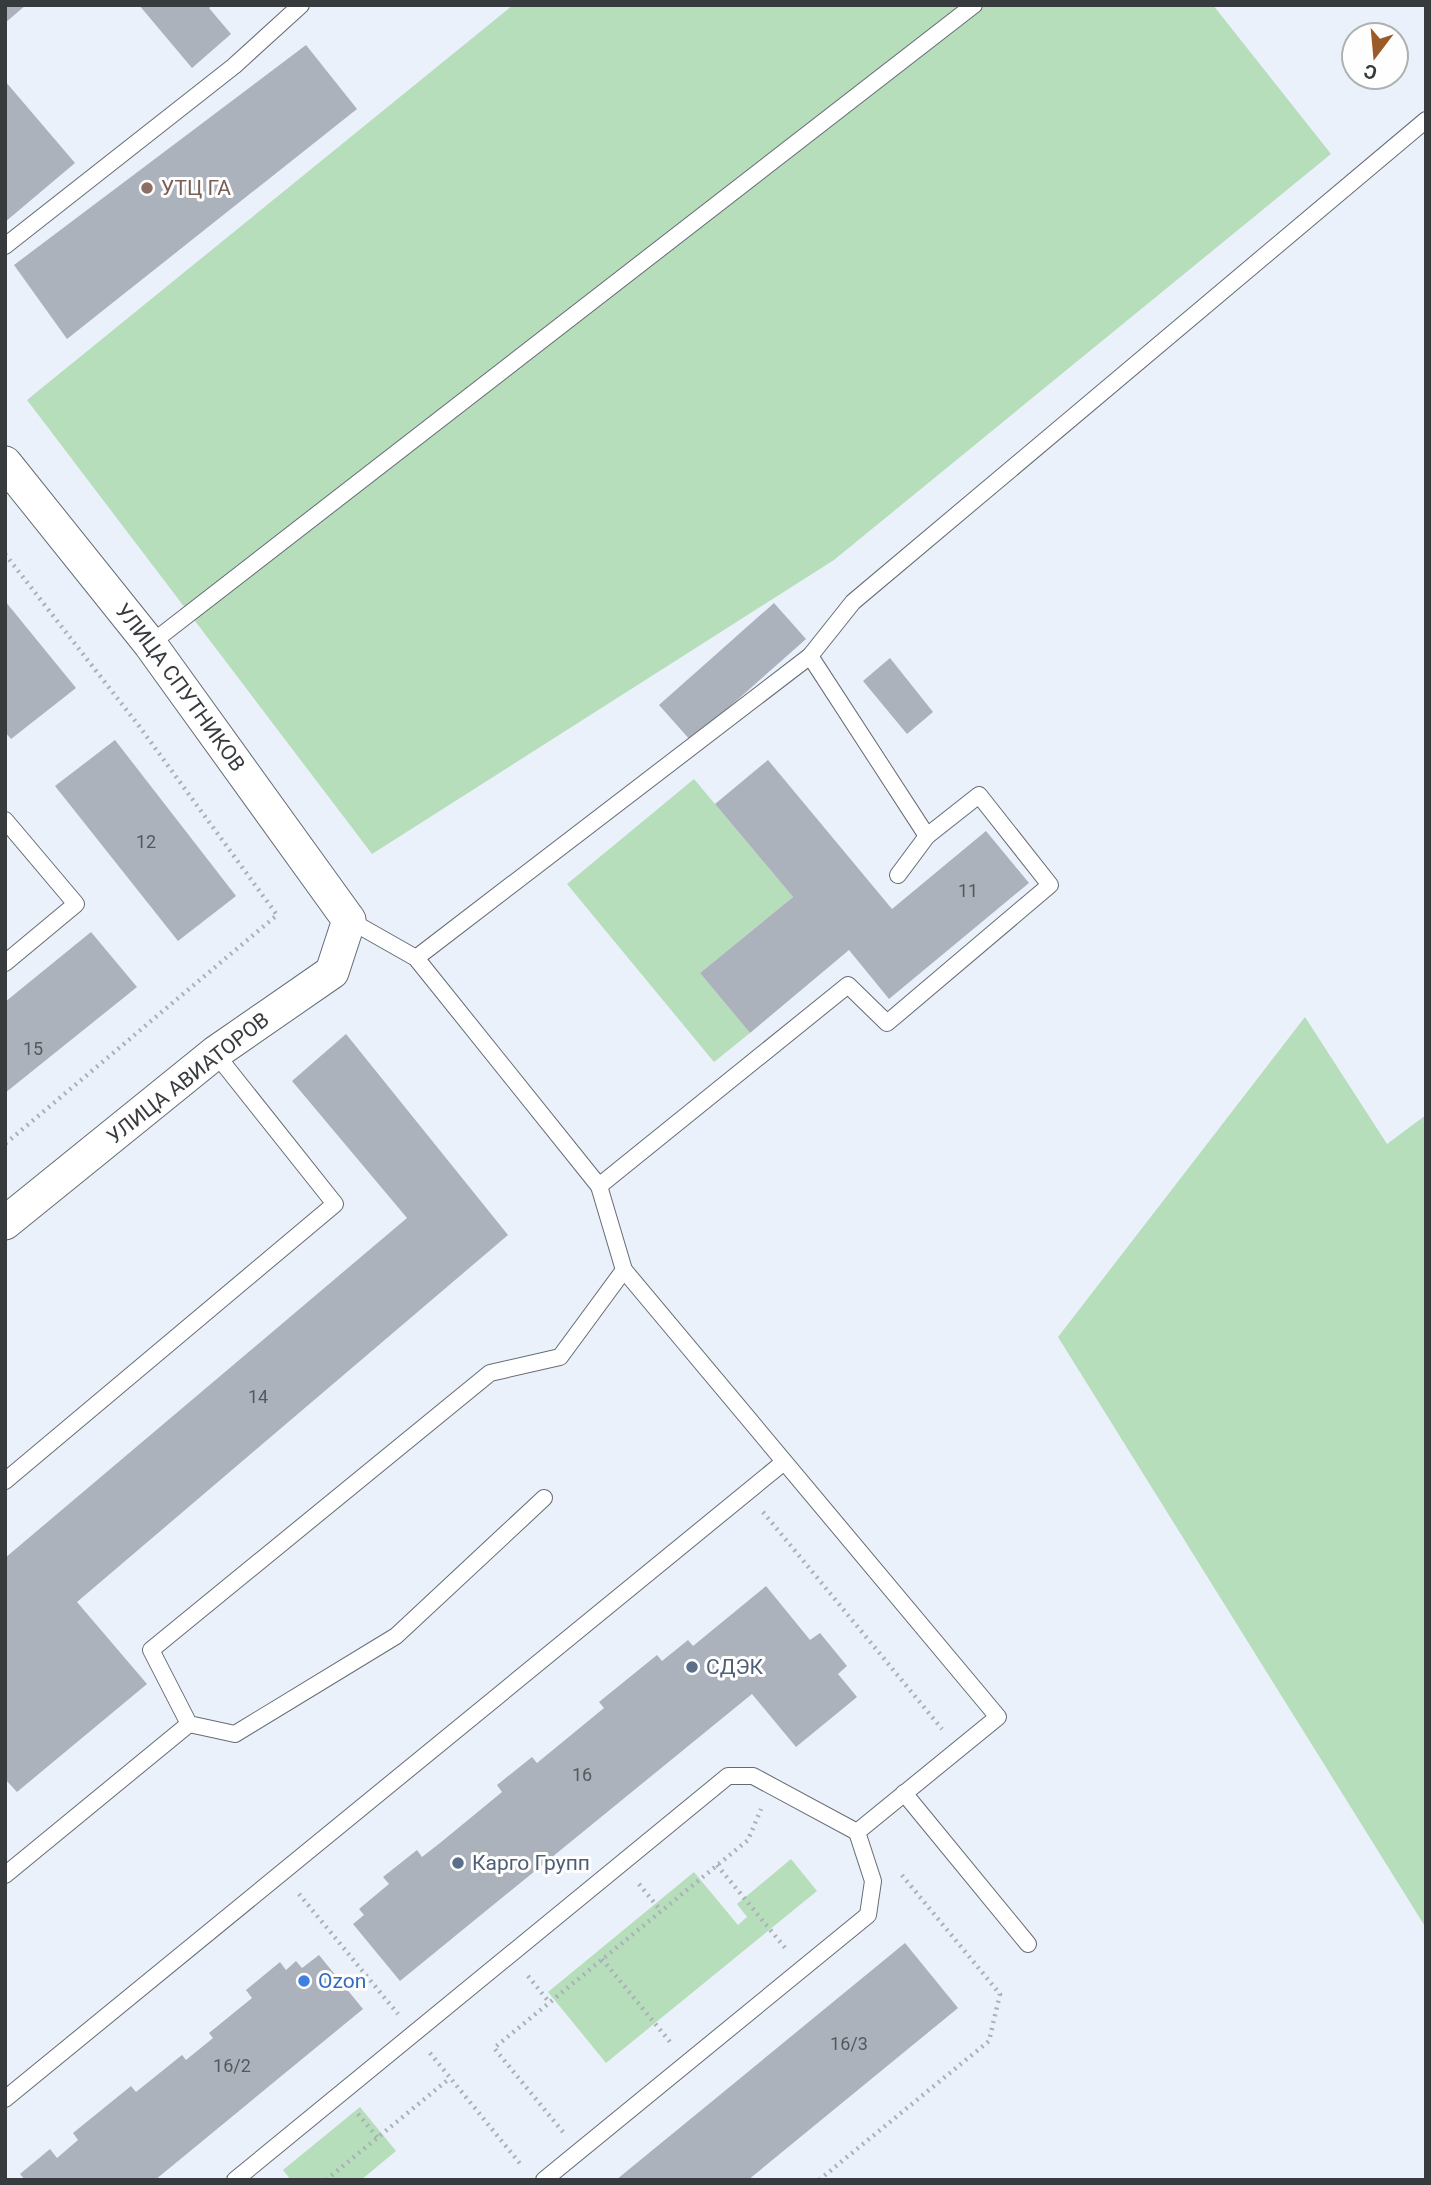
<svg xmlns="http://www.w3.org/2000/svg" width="1431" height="2185" viewBox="0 0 1431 2185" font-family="Roboto,sans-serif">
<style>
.green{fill:#b6debb}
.building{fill:#acb2bb}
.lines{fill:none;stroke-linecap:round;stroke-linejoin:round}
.lane-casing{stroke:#666c74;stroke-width:18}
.street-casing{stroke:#666c74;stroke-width:35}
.path{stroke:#abb0b7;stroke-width:4.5;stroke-dasharray:2 5;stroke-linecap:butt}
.lane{stroke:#fff;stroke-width:16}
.street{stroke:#fff;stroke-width:33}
.education-dot{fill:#8d6e63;stroke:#fefefe;stroke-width:2.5}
.service-dot{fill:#5c6f8a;stroke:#fefefe;stroke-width:2.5}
.shop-dot{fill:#3f7fe0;stroke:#fefefe;stroke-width:2.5}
.labels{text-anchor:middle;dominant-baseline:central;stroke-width:6;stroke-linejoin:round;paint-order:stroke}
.number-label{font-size:18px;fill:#55595d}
.education-label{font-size:21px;fill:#785e54;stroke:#fefefe;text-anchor:start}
.street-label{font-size:21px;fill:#383b3e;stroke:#fefefe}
.service-label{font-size:21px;fill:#4e5e75;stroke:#fefefe;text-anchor:start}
.shop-label{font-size:21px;fill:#366cbe;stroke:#fefefe;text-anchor:start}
</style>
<rect width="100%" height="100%" fill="#ebf1fb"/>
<g class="green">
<path d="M513 5H1213L1331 154 834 560 372 854 27 400Z"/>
<path d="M694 779 793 897 700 973 750 1033 714 1062 567 884Z"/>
<path d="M1305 1017 1387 1144 1426 1115V1928L1058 1337Z"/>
<path d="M791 1859 817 1891 606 2063 548 1992 694 1872 738 1925 747 1917 737 1904Z"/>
<path d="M360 2107 396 2151 361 2180H291L283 2170Z"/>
</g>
<g class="building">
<path d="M5 5H26L5 23Z"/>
<path d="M139 5H213L209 8 231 34 192 68Z"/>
<path d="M306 45 357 109 67 339 14 265Z"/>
<path d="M5 81 75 163 5 222Z"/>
<path d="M5 601 76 688 11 739 5 732Z"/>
<path d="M774 603 806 639 691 741 659 705Z"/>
<path d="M890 658 933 712 907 734 863 681Z"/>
<path d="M115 740 236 896 178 941 55 786Z"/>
<path d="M768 760 892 909 986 831 1029 883 889 999 849 950 750 1033 700 973 793 897 715 804Z"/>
<path d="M91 932 137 987 5 1093V1002Z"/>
<path d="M346 1034 508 1235 77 1602 147 1684 17 1792 5 1779V1558L407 1218 292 1081Z"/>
<path d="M766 1586 810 1640 820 1633 847 1666 838 1674 857 1697 796 1747 752 1694 400 1981 353 1924 364 1915 359 1909 389 1884 383 1877 417 1850 422 1857 440 1843 502 1792 497 1785 532 1757 537 1763 604 1708 599 1702 657 1655 662 1661 688 1640 693 1646Z"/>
<path d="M905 1943 958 2008 748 2180H616Z"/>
<path d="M319 1955 363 2009 155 2180H25L20 2174 50 2149 57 2158 78 2140 73 2133 131 2086 136 2092 182 2055 186 2060 213 2038 209 2033 252 1998 246 1990 280 1962 286 1970 296 1961 302 1968Z"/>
</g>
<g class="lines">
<g class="lane-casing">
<g id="lane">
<path d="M5 246 234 66 301 5"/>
<path d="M150 644 974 5"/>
<path d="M810 656 853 602 1426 120"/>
<path d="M5 820 76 904 5 963"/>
<path d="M349 920 416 958 599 1186 624 1270 560 1357 490 1373 151 1650 189 1724 235 1734 396 1636 544 1498"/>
<path d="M416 958 810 656 927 836"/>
<path d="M599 1186 848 985 887 1023 1050 885 979 795 927 836 898 875"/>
<path d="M5 1481 335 1204 215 1053"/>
<path d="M904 1793 1028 1944"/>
<path d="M5 1875 189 1724"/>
<path d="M5 2099 784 1462"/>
<path d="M235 2180 728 1776H753L857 1832"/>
<path d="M544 2180 868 1915 873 1881 857 1832 998 1717 624 1270"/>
</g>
</g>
<g class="street-casing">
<g id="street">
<path id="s1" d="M5 463 150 644 349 920 332 972 215 1053 5 1223"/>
</g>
</g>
<g class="path">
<path d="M5 554 139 726 277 915 5 1144"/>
<path d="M763 1512 942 1729"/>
<path d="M717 1865 786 1949"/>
<path d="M639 1884 661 1911"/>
<path d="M299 1894 398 2014"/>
<path d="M602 1959 671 2043"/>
<path d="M528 1976 549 2002"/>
<path d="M430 2053 522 2166"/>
<path d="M358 2114 378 2138"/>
<path d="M563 2132 494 2048 748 1840 761 1809"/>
<path d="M326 2180 450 2078"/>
<path d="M819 2180 989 2041 1000 1994 901 1874"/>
</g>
<use href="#lane" class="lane"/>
<use href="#street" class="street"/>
</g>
<circle class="education-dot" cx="147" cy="188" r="7"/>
<g class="service-dot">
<circle cx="692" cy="1667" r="7"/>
<circle cx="458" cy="1863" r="7"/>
</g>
<circle class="shop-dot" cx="304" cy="1981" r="7"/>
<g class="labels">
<g class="number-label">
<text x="146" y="841">12</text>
<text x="968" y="890">11</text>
<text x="33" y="1048">15</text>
<text x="258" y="1396">14</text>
<text x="582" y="1774">16</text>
<text x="849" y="2043">16/3</text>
<text x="232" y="2065">16/2</text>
</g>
<g class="education-label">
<text x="161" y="188">УТЦ ГА</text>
</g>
<g class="street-label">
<text stroke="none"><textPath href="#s1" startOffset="285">УЛИЦА СПУТНИКОВ</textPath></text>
<text transform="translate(188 1078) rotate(-38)">УЛИЦА АВИАТОРОВ</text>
</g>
<g class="service-label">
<text x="706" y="1667">СДЭК</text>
<text x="472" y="1863">Карго Групп</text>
</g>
<g class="shop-label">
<text x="318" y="1981">Ozon</text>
</g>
</g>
<rect width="1431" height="2185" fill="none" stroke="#383b3e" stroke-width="14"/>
<g transform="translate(1375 56) rotate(196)"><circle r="33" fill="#fefefe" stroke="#afb0b1" stroke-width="2"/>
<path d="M0-5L12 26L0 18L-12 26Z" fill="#9d5a29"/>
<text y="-10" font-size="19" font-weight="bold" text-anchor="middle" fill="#383b3e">С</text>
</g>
</svg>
